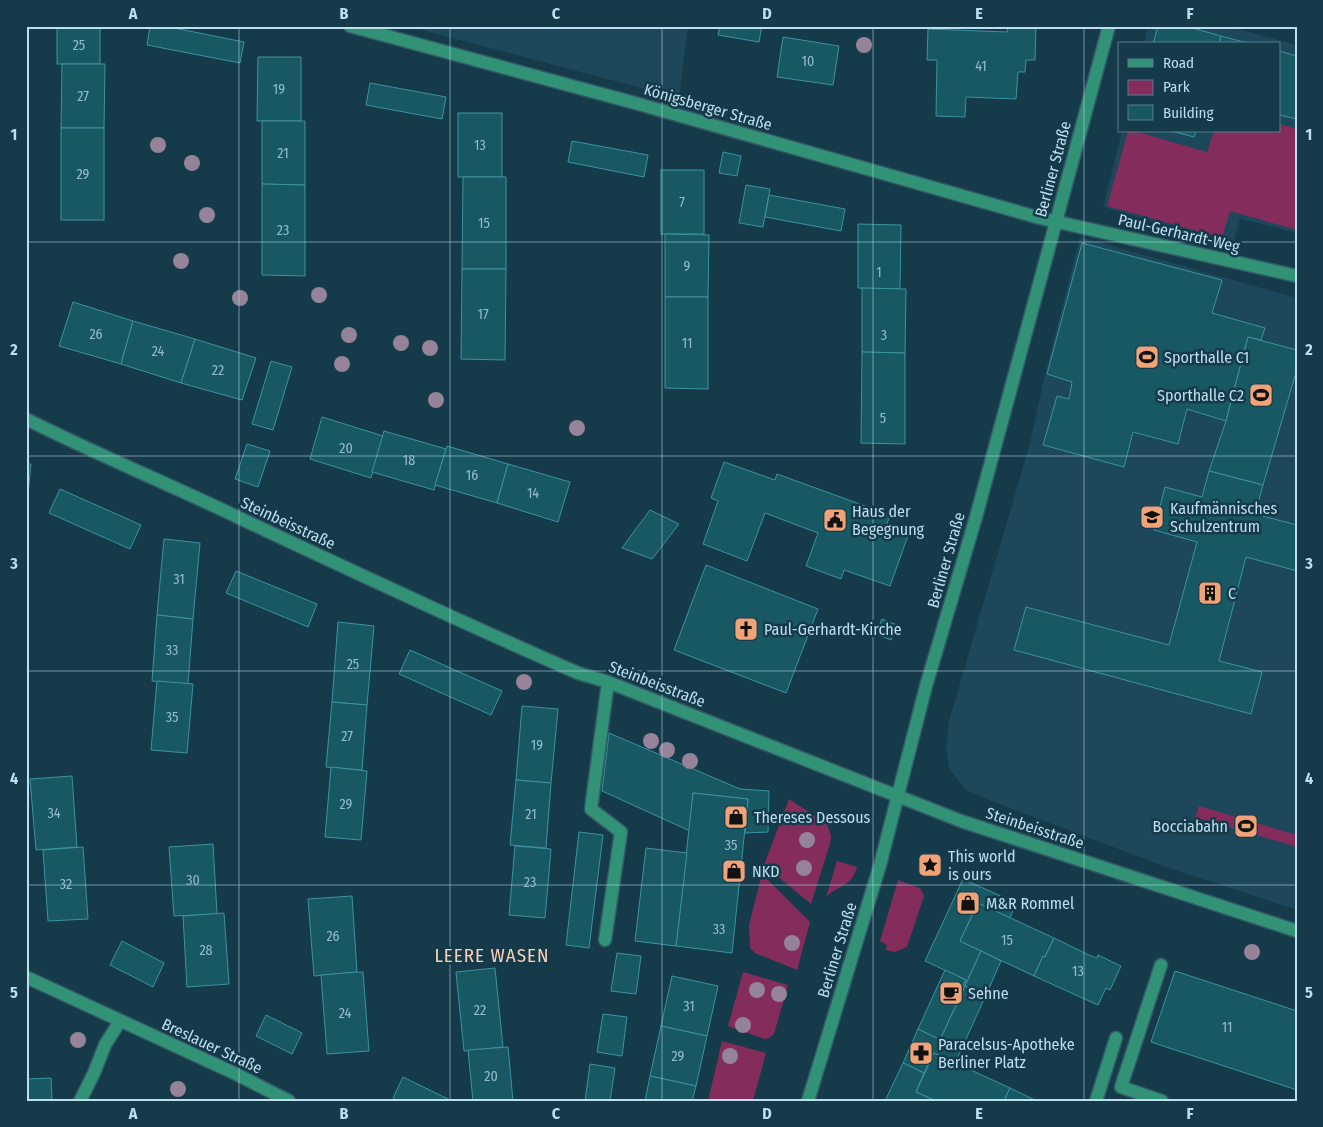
<svg xmlns="http://www.w3.org/2000/svg" width="1323" height="1127" viewBox="0 0 1323 1127" font-family="'Fira Sans Condensed',sans-serif">
<style>
.built{fill:#1d475a}
.green{fill:#842c5c}
.building{fill:#185862;stroke:#3c93a2}
.lines{fill:none;stroke-linecap:round;stroke-linejoin:round}
.minor-casing{stroke:#335868;stroke-width:15}
.minor{stroke:#319276;stroke-width:12}
.tree{fill:#948399}
.grid{fill:none;stroke:#bddff0;stroke-width:1;stroke-opacity:0.55}
.labels{text-anchor:middle;dominant-baseline:central;stroke-width:5;stroke-linejoin:round;paint-order:stroke}
.number-label{font-size:14px;fill:#94bdcc}
.street-label{font-size:16px;fill:#bddff0;stroke:#153a4a}
.poi-label{font-size:16px;fill:#bddff0;stroke:#153a4a;text-anchor:start}
.quarter-label{font-size:19px;letter-spacing:1px;fill:#fcd0b7;stroke:#153a4a}
.neatline{fill:none;stroke:#bddff0;stroke-width:2}
.grid-label{font-size:16px;text-anchor:middle;font-weight:bold;fill:#bddff0}
</style>
<rect width="100%" height="100%" fill="#153a4a"/>
<g class="built">
<path d="M407 26H688L679 98Z"/>
<path d="M1148 26H1227L1297 45V233L1240 219 1233 244 1103 207 1122 131H1279V44H1144Z"/>
<path d="M1080 237 1297 298V910L1166 867 997 803 966 790 949 769 946 746 949 721 1030 443 1045 374Z"/>
</g>
<g class="green">
<path d="M1279 124 1297 129V230L1230 211 1222 238 1107 206 1128 131H1134L1207 152 1214 131H1279Z"/>
<path d="M789 799 827 824 831 836 830 844 811 904 764 865Z"/>
<path d="M1199 806 1297 835V847L1195 817Z"/>
<path d="M837 861 857 867C852 886 839 885 826 897Z"/>
<path d="M762 874 810 922 797 970 755 953 750 948 749 925Z"/>
<path d="M898 880 920 888 924 896 907 947 895 952 886 950 887 945 880 941Z"/>
<path d="M743 972 788 985 774 1034 769 1038 765 1039 728 1026Z"/>
<path d="M722 1041 766 1053 753 1101H708Z"/>
</g>
<g class="building">
<rect x="57" y="26" width="43" height="38"/>
<path d="M150 26H164L244 42 240 63 147 45Z"/>
<path d="M720 26H762L759 42 718 35Z"/>
<path d="M1008 26H1036L1035 60H1026L1025 72H1018L1016 99 966 97 965 117 936 116 937 60H927L928 29 1007 32Z"/>
<path d="M1158 26H1185L1221 36 1219 44H1153Z"/>
<path d="M1221 36 1251 44H1219Z"/>
<path d="M783 37 839 46 833 85 777 77Z"/>
<path d="M1279 51 1297 56V119L1279 115Z"/>
<path d="M258 57H301V121H257Z"/>
<path d="M62 64H105L104 128H61Z"/>
<path d="M370 83 446 97 442 119 366 105Z"/>
<rect x="458" y="113" width="44" height="64"/>
<path d="M262 121H305V185L262 184Z"/>
<rect x="61" y="128" width="43" height="92"/>
<path d="M1171 131H1196L1194 137Z"/>
<path d="M572 141 648 155 644 177 568 162Z"/>
<path d="M723 152 741 156 737 176 719 173Z"/>
<rect x="661" y="170" width="43" height="64"/>
<path d="M463 177H506V269H462Z"/>
<path d="M262 184 305 185V276L262 275Z"/>
<path d="M746 185 770 189 763 227 739 223Z"/>
<path d="M769 195 845 209 841 231 765 217Z"/>
<path d="M858 224 901 225 900 289 858 288Z"/>
<path d="M665 234 709 235 708 297H665Z"/>
<path d="M1082 243 1222 280 1212 313 1265 328 1261 340 1248 337 1226 421 1187 409 1178 444 1133 432 1124 467 1043 445 1057 396 1069 399 1072 382 1047 374Z"/>
<path d="M462 269H506L505 360 461 359Z"/>
<path d="M862 288 906 289 905 353 862 352Z"/>
<path d="M665 297H708V389L665 388Z"/>
<path d="M73 302 133 321 121 364 59 346Z"/>
<path d="M133 321 195 339 181 383 121 364Z"/>
<path d="M1248 337 1297 350V369L1263 485 1209 471 1226 421Z"/>
<path d="M195 339 256 358 242 400 181 383Z"/>
<path d="M862 352 905 353V444L861 443Z"/>
<path d="M271 361 292 367 273 430 252 424Z"/>
<path d="M322 417 383 436 371 478 310 459Z"/>
<path d="M384 431 446 449 434 490 372 472Z"/>
<path d="M247 444 270 451 258 487 235 479Z"/>
<path d="M447 446 508 464 497 503 435 485Z"/>
<path d="M724 462 775 480 777 474 890 515 887 524 909 533 890 586 844 570 841 579 806 566 818 533 765 513 747 561 703 544 718 501 711 498Z"/>
<path d="M26 464H31L26 513Z"/>
<path d="M508 464 570 482 558 522 497 503Z"/>
<path d="M1209 471 1263 485 1255 514 1297 525V571L1246 557 1219 661 1262 672 1251 714 1014 650 1026 607 1169 645 1197 542 1154 530 1165 487 1202 497Z"/>
<path d="M60 489 141 525 130 549 49 513Z"/>
<path d="M650 510 679 524 652 559 622 548Z"/>
<path d="M164 539 200 543 193 619 157 615Z"/>
<path d="M706 565 818 609 786 693 674 650Z"/>
<path d="M236 571 317 604 308 627 226 593Z"/>
<path d="M157 615 193 619 188 684 152 681Z"/>
<path d="M882 619 897 625 891 640 876 634Z"/>
<path d="M338 622 374 626 367 705 332 702Z"/>
<path d="M410 650 502 691 491 715 399 674Z"/>
<path d="M157 681 193 684 187 753 151 750Z"/>
<path d="M332 702 367 705 362 770 326 767Z"/>
<path d="M522 706 558 709 551 783 516 780Z"/>
<path d="M609 733 740 789 769 791 768 832 745 833 748 799 693 793 690 831 602 791Z"/>
<path d="M331 767 367 771 361 840 325 837Z"/>
<path d="M72 776 77 847 36 850 30 779Z"/>
<path d="M516 780 551 783 546 848 510 845Z"/>
<path d="M693 793 748 799 732 953 676 946Z"/>
<path d="M579 832 603 835 589 948 566 945Z"/>
<path d="M213 844 217 914 174 916 169 847Z"/>
<path d="M515 846 551 849 545 918 509 915Z"/>
<path d="M83 847 88 919 48 921 43 850Z"/>
<path d="M646 848 687 853 676 946 635 941Z"/>
<path d="M963 879 1016 903 1010 918 978 903 960 941 981 951 965 986 963 985 966 980 925 961Z"/>
<path d="M352 896 357 972 314 976 308 899Z"/>
<path d="M978 903 1054 938 1045 957 1043 956 1034 976 960 941Z"/>
<path d="M224 913 229 984 187 987 183 916Z"/>
<path d="M1054 938 1089 955 1097 958 1098 955 1121 966 1110 990 1106 988 1098 1005 1034 976 1043 956 1045 957Z"/>
<path d="M122 941 164 963 153 987 110 965Z"/>
<path d="M981 951 1001 961 986 995 965 986Z"/>
<path d="M617 953 641 956 636 994 611 991Z"/>
<path d="M495 968 503 1047 464 1051 456 972Z"/>
<path d="M945 970 966 980 963 985 965 986 940 1040 918 1029Z"/>
<path d="M1175 971 1297 1011V1090L1151 1042Z"/>
<path d="M357 972H363L369 1051 327 1054 321 975Z"/>
<path d="M672 976 718 986 707 1036 661 1026Z"/>
<path d="M965 986 986 995 961 1050 940 1040Z"/>
<path d="M603 1014 627 1017 622 1056 597 1052Z"/>
<path d="M266 1015 302 1033 292 1054 256 1036Z"/>
<path d="M661 1026 707 1036 696 1086 650 1076Z"/>
<path d="M918 1029 961 1050 955 1063 934 1053 924 1073 903 1063Z"/>
<path d="M508 1047 513 1101H473L468 1050Z"/>
<path d="M934 1053 1010 1088 1004 1101H936L916 1092Z"/>
<path d="M903 1063 924 1073 916 1092 936 1101H885Z"/>
<path d="M590 1064 615 1068 610 1101H585Z"/>
<path d="M650 1076 696 1086 692 1101H645Z"/>
<path d="M403 1077 452 1101H399L393 1098Z"/>
<path d="M51 1078 52 1101H26V1079Z"/>
<path d="M1010 1088 1037 1101H1004Z"/>
</g>
<g class="lines">
<g class="minor-casing">
<g id="minor">
<path d="M350 26 635 103 1040 218 1297 276"/>
<path d="M26 419C100 456 176 487 250 523 359 574 467 625 578 673L608 682 961 821 1297 931"/>
<path d="M605 940 621 832 591 809 608 682"/>
<path d="M1161 965 1121 1087 1162 1101"/>
<path d="M26 977 234 1073 289 1101"/>
<path d="M80 1101 94 1073 105 1045 120 1021"/>
<path d="M808 1101 880 865 926 686 976 517 1109 26"/>
<path d="M1096 1101 1116 1038"/>
</g>
</g>
<use href="#minor" class="minor"/>
</g>
<g class="tree">
<circle cx="864" cy="45" r="8"/>
<circle cx="158" cy="145" r="8"/>
<circle cx="192" cy="163" r="8"/>
<circle cx="207" cy="215" r="8"/>
<circle cx="181" cy="261" r="8"/>
<circle cx="319" cy="295" r="8"/>
<circle cx="240" cy="298" r="8"/>
<circle cx="349" cy="335" r="8"/>
<circle cx="401" cy="343" r="8"/>
<circle cx="430" cy="348" r="8"/>
<circle cx="342" cy="364" r="8"/>
<circle cx="436" cy="400" r="8"/>
<circle cx="577" cy="428" r="8"/>
<circle cx="524" cy="682" r="8"/>
<circle cx="651" cy="741" r="8"/>
<circle cx="667" cy="750" r="8"/>
<circle cx="690" cy="761" r="8"/>
<circle cx="807" cy="840" r="8"/>
<circle cx="804" cy="868" r="8"/>
<circle cx="792" cy="943" r="8"/>
<circle cx="1252" cy="952" r="8"/>
<circle cx="757" cy="990" r="8"/>
<circle cx="779" cy="994" r="8"/>
<circle cx="743" cy="1025" r="8"/>
<circle cx="78" cy="1040" r="8"/>
<circle cx="730" cy="1056" r="8"/>
<circle cx="178" cy="1089" r="8"/>
</g>
<path class="grid" d="M239 26V1101M450 26V1101M662 26V1101M873 26V1101M1084 26V1101M26 242H1297M26 456H1297M26 671H1297M26 885H1297"/>
<defs>
<g id="stadium-square" transform="scale(1.25)"><rect x="-9" y="-9" width="18" height="18" rx="4" fill="#efa377" stroke="#153a4a"/><path d="M0-5a6.5 5 0 1 0 0 10a6.5 5 0 1 0 0-10ZM-3.5-1.8h7v3.6h-7Z" fill="#111"/></g>
<g id="school-square" transform="scale(1.25)"><rect x="-9" y="-9" width="18" height="18" rx="4" fill="#efa377" stroke="#153a4a"/><path d="M0-5L7-2L0 1L-7-2ZM-4 1L0 2.5L4 1V4Q0 6-4 4Z" fill="#111"/></g>
<g id="civic-square" transform="scale(1.25)"><rect x="-9" y="-9" width="18" height="18" rx="4" fill="#efa377" stroke="#153a4a"/><path d="M-.6-6.5H3V-4.5H.6V-3L4-1V1h2V6H-6V1h2V-1L-.6-3ZM-1.2 2.5V6h2.4V2.5Z" fill="#111"/></g>
<g id="building-square" transform="scale(1.25)"><rect x="-9" y="-9" width="18" height="18" rx="4" fill="#efa377" stroke="#153a4a"/><path d="M-4-6H4V6H1V3H-1V6H-4ZM-2.5-4.3h1.7v1.8h-1.7ZM.8-4.3h1.7v1.8H.8ZM-2.5-1h1.7V.8h-1.7ZM.8-1h1.7V.8H.8Z" fill="#111"/></g>
<g id="church-square" transform="scale(1.25)"><rect x="-9" y="-9" width="18" height="18" rx="4" fill="#efa377" stroke="#153a4a"/><path d="M-1.2-6h2.4v3.5h3.3v2.4h-3.3V6h-2.4V-.1h-3.3v-2.4h3.3Z" fill="#111"/></g>
<g id="shop-square" transform="scale(1.25)"><rect x="-9" y="-9" width="18" height="18" rx="4" fill="#efa377" stroke="#153a4a"/><path d="M-5-2.5h2.3a2.7 3.5 0 0 1 5.4 0H5L5.5 6h-11ZM-1.5-2.5h3a1.5 2.3 0 0 0-3 0Z" fill="#111"/></g>
<g id="sight-square" transform="scale(1.25)"><rect x="-9" y="-9" width="18" height="18" rx="4" fill="#efa377" stroke="#153a4a"/><path d="M0-6L1.8-2.2L6-1.7L2.9 1.2L3.7 5.4L0 3.3L-3.7 5.4L-2.9 1.2L-6-1.7L-1.8-2.2Z" fill="#111"/></g>
<g id="cafe-square" transform="scale(1.25)"><rect x="-9" y="-9" width="18" height="18" rx="4" fill="#efa377" stroke="#153a4a"/><path d="M-5.5-4.5H6V0H3Q3 3.5 0 3.5H-2.5Q-5.5 3.5-5.5 0ZM3-3.2v2h1.7v-2ZM-6 4.5H4V6H-6Z" fill="#111"/></g>
<g id="pharmacy-square" transform="scale(1.25)"><rect x="-9" y="-9" width="18" height="18" rx="4" fill="#efa377" stroke="#153a4a"/><path d="M-2-6h4v4h4v4h-4v4h-4v-4h-4v-4h4Z" fill="#111"/></g>
</defs>
<g fill-rule="evenodd">
<use href="#stadium-square" x="1147" y="357"/>
<use href="#stadium-square" x="1261" y="395"/>
<use href="#school-square" x="1152" y="517"/>
<use href="#civic-square" x="835" y="520"/>
<use href="#building-square" x="1210" y="593"/>
<use href="#church-square" x="746" y="629"/>
<use href="#shop-square" x="736" y="817"/>
<use href="#stadium-square" x="1246" y="826"/>
<use href="#sight-square" x="930" y="865"/>
<use href="#shop-square" x="734" y="871"/>
<use href="#shop-square" x="968" y="903"/>
<use href="#cafe-square" x="951" y="993"/>
<use href="#pharmacy-square" x="921" y="1053"/>
</g>
<g class="labels">
<g class="number-label">
<text x="79" y="45">25</text>
<text x="808" y="61">10</text>
<text x="981" y="66">41</text>
<text x="279" y="89">19</text>
<text x="83" y="96">27</text>
<text x="480" y="145">13</text>
<text x="283" y="153">21</text>
<text x="83" y="174">29</text>
<text x="682" y="202">7</text>
<text x="484" y="223">15</text>
<text x="283" y="230">23</text>
<text x="687" y="266">9</text>
<text x="879" y="272">1</text>
<text x="483" y="314">17</text>
<text x="96" y="334">26</text>
<text x="884" y="335">3</text>
<text x="687" y="343">11</text>
<text x="158" y="351">24</text>
<text x="218" y="370">22</text>
<text x="883" y="418">5</text>
<text x="346" y="448">20</text>
<text x="409" y="460">18</text>
<text x="472" y="475">16</text>
<text x="533" y="493">14</text>
<text x="179" y="579">31</text>
<text x="172" y="650">33</text>
<text x="353" y="664">25</text>
<text x="172" y="717">35</text>
<text x="347" y="736">27</text>
<text x="537" y="745">19</text>
<text x="346" y="804">29</text>
<text x="54" y="813">34</text>
<text x="531" y="814">21</text>
<text x="731" y="845">35</text>
<text x="193" y="880">30</text>
<text x="530" y="882">23</text>
<text x="66" y="884">32</text>
<text x="719" y="929">33</text>
<text x="333" y="936">26</text>
<text x="1007" y="940">15</text>
<text x="206" y="950">28</text>
<text x="1078" y="971">13</text>
<text x="689" y="1006">31</text>
<text x="480" y="1010">22</text>
<text x="345" y="1013">24</text>
<text x="1227" y="1027">11</text>
<text x="678" y="1056">29</text>
<text x="491" y="1076">20</text>
</g>
<g class="street-label">
<text transform="translate(708 107) rotate(16)">Königsberger Straße</text>
<text transform="translate(1053 169) rotate(-75)">Berliner Straße</text>
<text transform="translate(1179 233) rotate(13)">Paul-Gerhardt-Weg</text>
<text transform="translate(288 523) rotate(25)">Steinbeisstraße</text>
<text transform="translate(946 560) rotate(-74)">Berliner Straße</text>
<text transform="translate(657 684) rotate(21)">Steinbeisstraße</text>
<text transform="translate(1035 828) rotate(18)">Steinbeisstraße</text>
<text transform="translate(837 950) rotate(-73)">Berliner Straße</text>
<text transform="translate(212 1046) rotate(25)">Breslauer Straße</text>
</g>
<g class="poi-label">
<text x="1164" y="357">Sporthalle C1</text>
<text x="1244" y="395" text-anchor="end">Sporthalle C2</text>
<text x="1170" y="508">Kaufmännisches<tspan x="1170" dy="18">Schulzentrum</tspan></text>
<text x="852" y="511">Haus der<tspan x="852" dy="18">Begegnung</tspan></text>
<text x="1228" y="593">C</text>
<text x="764" y="629">Paul-Gerhardt-Kirche</text>
<text x="754" y="817">Thereses Dessous</text>
<text x="1228" y="826" text-anchor="end">Bocciabahn</text>
<text x="948" y="856">This world<tspan x="948" dy="18">is ours</tspan></text>
<text x="752" y="871">NKD</text>
<text x="986" y="903">M&amp;R Rommel</text>
<text x="968" y="993">Sehne</text>
<text x="938" y="1044">Paracelsus-Apotheke<tspan x="938" dy="18">Berliner Platz</tspan></text>
</g>
<g class="quarter-label">
<text x="492" y="955">LEERE WASEN</text>
</g>
</g>
<rect width="1323" height="1127" fill="none" stroke="#153a4a" stroke-width="55"/>
<rect x="1118" y="42" width="162" height="90" fill="#153a4a" stroke="#587c8c"/>
<rect x="1128" y="59" width="25" height="8" fill="#319276" stroke="#587c8c"/>
<text x="1163" y="68" font-size="15" fill="#bddff0">Road</text>
<rect x="1128" y="80" width="25" height="15" fill="#842c5c" stroke="#587c8c"/>
<text x="1163" y="92" font-size="15" fill="#bddff0">Park</text>
<rect x="1128" y="105" width="25" height="15" fill="#185862" stroke="#587c8c"/>
<text x="1163" y="118" font-size="15" fill="#bddff0">Building</text>
<rect x="28" y="28" width="1268" height="1072" class="neatline"/>
<g class="grid-label">
<text x="133" y="19">A</text>
<text x="344" y="19">B</text>
<text x="556" y="19">C</text>
<text x="767" y="19">D</text>
<text x="979" y="19">E</text>
<text x="1190" y="19">F</text>
<text x="14" y="140">1</text>
<text x="1309" y="140">1</text>
<text x="14" y="355">2</text>
<text x="1309" y="355">2</text>
<text x="14" y="569">3</text>
<text x="1309" y="569">3</text>
<text x="14" y="784">4</text>
<text x="1309" y="784">4</text>
<text x="14" y="998">5</text>
<text x="1309" y="998">5</text>
<text x="133" y="1119">A</text>
<text x="344" y="1119">B</text>
<text x="556" y="1119">C</text>
<text x="767" y="1119">D</text>
<text x="979" y="1119">E</text>
<text x="1190" y="1119">F</text>
</g>
</svg>
